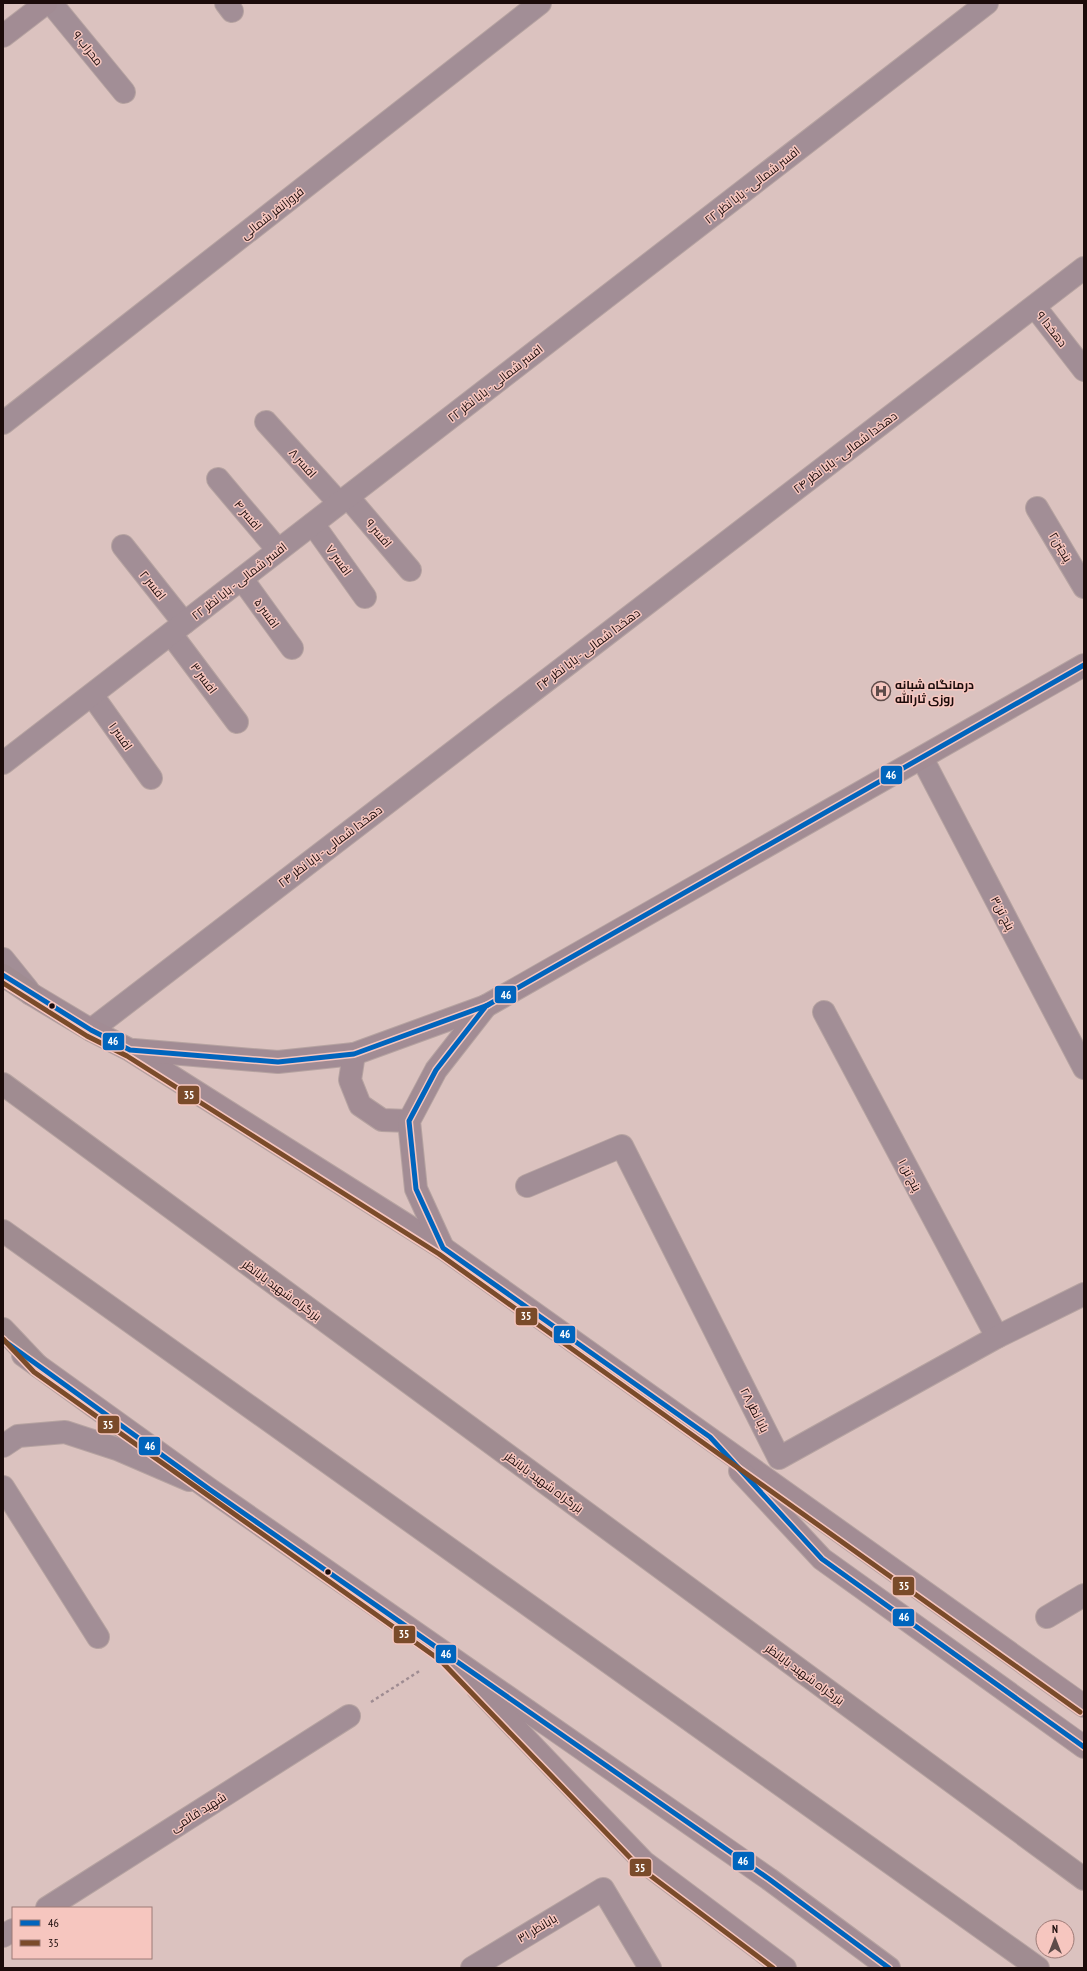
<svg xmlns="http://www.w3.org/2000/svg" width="1087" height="1971" viewBox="0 0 1087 1971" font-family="'PT Sans Narrow',Cairo,sans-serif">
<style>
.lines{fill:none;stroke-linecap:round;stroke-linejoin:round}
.street-casing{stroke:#b6a3a1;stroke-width:24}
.secondary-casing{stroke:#b6a3a1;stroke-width:24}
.highway-casing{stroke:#b6a3a1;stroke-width:24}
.path{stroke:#9f8c92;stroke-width:2.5;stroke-dasharray:3 3;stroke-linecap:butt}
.street{stroke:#a28e96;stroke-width:22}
.secondary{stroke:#a28c94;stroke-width:22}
.highway{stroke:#a08c91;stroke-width:22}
.bus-1-casing{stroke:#f6c6bf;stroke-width:8}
.bus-2-casing{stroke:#f6c6bf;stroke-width:8}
.bus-1{stroke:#0065bd;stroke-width:5}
.bus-2{stroke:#7a4b2a;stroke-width:5}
.bus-dot{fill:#1b0b0a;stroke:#f6c6bf;stroke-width:1.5}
.labels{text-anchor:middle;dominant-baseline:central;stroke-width:3;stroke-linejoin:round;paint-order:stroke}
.street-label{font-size:12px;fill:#1b0b0a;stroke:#f6c6bf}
.poi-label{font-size:12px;font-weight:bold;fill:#1b0b0a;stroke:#f6c6bf;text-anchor:start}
.line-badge{stroke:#f6c6bf;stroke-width:1.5}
.badge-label{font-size:11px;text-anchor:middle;font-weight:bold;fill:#fff}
</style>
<rect width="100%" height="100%" fill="#dbc2bf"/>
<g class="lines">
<g class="street-casing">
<g id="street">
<path d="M51 3 124 92"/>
<path d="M226 3 232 11"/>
<path d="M1035 307 1084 370"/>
<path d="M266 422 339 503"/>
<path d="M3 423 540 3"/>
<path d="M218 479 278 550"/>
<path d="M348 497 410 570"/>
<path d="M1037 508 1084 587"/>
<path d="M313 524 365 597"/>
<path d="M123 546 184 623"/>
<path d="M242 579 292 648"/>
<path d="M171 634 237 722"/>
<path d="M92 695 151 778"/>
<path d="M922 758 1084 1068"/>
<path d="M3 763 987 3"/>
<path d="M3 959 28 990"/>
<path d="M824 1012 997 1337"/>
<path d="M91 1030 1084 268"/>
<path d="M527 1186 622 1146 779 1458 997 1337 1084 1294"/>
<path d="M3 1446 18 1436 65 1432 117 1449 189 1480"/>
<path d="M3 1487 98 1637"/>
<path d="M1047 1617 1084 1595"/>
<path d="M47 1908 349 1716"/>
<path d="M3 1936 13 1930"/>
<path d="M472 1968 603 1889 650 1968"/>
</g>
</g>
<g class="secondary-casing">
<g id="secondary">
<path d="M3 36 46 3"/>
<path d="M31 994 91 1030 130 1050 443 1248 1084 1706"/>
<path d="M134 1050 278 1062 354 1054 486 1006 1084 665"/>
<path d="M354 1054 350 1080 360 1105 382 1120 409 1121"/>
<path d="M443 1248 416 1189 409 1121 436 1070 486 1006"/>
<path d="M23 1355 209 1489 769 1879 889 1968"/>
<path d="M740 1471 822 1559 1084 1747"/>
<path d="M478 1689 644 1862 785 1968"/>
</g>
</g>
<g class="highway-casing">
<g id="highway">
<path d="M3 975 31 994"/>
<path d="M3 1084 1084 1879"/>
<path d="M3 1231 1038 1968"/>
<path d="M3 1329 38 1366"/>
</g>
</g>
<path class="path" d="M371 1702 421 1670"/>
<use href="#street" class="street"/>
<use href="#secondary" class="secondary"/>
<use href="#highway" class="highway"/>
<g class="bus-1-casing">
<g id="bus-1">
<path d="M1084 665 486 1006 436 1070 409 1121 416 1189 443 1248 710 1437 822 1559 1084 1747"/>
<path d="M3 975 91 1030 130 1050 278 1062 354 1054 488 1005"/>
<path d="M3 1340 209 1489 769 1879 889 1968"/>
</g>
</g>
<g class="bus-2-casing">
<g id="bus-2">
<path d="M3 983 87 1036 127 1056 439 1254 1080 1712"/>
<path d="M3 1339 34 1372 440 1660 639 1867 773 1968"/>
</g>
</g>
<use href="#bus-1" class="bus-1"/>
<use href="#bus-2" class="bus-2"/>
</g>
<defs>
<g id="hospital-ring" transform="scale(1)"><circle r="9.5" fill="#f6c6bf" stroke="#5e4b49" stroke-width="1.5"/><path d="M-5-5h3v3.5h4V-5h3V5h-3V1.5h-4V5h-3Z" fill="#5e4b49"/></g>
</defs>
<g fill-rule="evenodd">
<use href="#hospital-ring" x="881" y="691"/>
</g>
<g class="bus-dot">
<circle cx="52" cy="1006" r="3.5"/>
<circle cx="328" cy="1572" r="3.5"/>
</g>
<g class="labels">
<g class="street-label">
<text transform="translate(88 48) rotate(51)">محراب ۹</text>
<text transform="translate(752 185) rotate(-38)">افسر شمالی - بابا نظر ۲۲</text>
<text transform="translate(272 213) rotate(-38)">فروزانفر شمالی</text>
<text transform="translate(1052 329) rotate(52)">دهخدا ۹</text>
<text transform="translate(495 383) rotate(-38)">افسر شمالی - بابا نظر ۲۲</text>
<text transform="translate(845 452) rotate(-37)">دهخدا شمالی - بابا نظر ۲۴</text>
<text transform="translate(303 463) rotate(48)">افسر ۸</text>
<text transform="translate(248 515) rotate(50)">افسر ۴</text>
<text transform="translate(379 533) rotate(50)">افسر ۹</text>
<text transform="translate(1061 547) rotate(59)">پنجتن۲</text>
<text transform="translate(339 560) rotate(54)">افسر ۷</text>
<text transform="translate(239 581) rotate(-38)">افسر شمالی - بابا نظر ۲۲</text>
<text transform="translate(153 585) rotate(51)">افسر ۲</text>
<text transform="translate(267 613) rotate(54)">افسر ۵</text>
<text transform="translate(588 649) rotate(-37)">دهخدا شمالی - بابا نظر ۲۴</text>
<text transform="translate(204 678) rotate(53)">افسر ۳</text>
<text transform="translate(121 736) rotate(55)">افسر ۱</text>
<text transform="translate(330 846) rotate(-37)">دهخدا شمالی - بابا نظر ۲۴</text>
<text transform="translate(1003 913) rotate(62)">پنج تن۳</text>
<text transform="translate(910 1175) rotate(62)">پنج تن ۱</text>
<text transform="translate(282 1290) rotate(36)">بزرگراه شهید بابانظر</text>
<text transform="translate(755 1410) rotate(63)">بابا نظر ۲۸</text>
<text transform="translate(544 1482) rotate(36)">بزرگراه شهید بابانظر</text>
<text transform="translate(805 1674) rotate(36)">بزرگراه شهید بابانظر</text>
<text transform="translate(198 1812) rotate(-32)">شهید قائمی</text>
<text transform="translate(537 1928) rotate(-31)">بابانظر ۳۱</text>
</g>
<g class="poi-label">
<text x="895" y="684">درمانگاه شبانه<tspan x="895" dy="14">روزی ثارالله</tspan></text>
</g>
</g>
<g class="line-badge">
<rect x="880" y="765" width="23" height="20" rx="4" fill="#0065bd"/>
<rect x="494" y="985" width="23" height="19" rx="4" fill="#0065bd"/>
<rect x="102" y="1032" width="23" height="19" rx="4" fill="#0065bd"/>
<rect x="177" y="1085" width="23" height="20" rx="4" fill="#7a4b2a"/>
<rect x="515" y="1307" width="23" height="19" rx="4" fill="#7a4b2a"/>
<rect x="553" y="1325" width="23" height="19" rx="4" fill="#0065bd"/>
<rect x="97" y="1415" width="23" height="19" rx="4" fill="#7a4b2a"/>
<rect x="138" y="1436" width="23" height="20" rx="4" fill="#0065bd"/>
<rect x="892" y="1576" width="23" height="20" rx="4" fill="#7a4b2a"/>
<rect x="892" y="1608" width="23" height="19" rx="4" fill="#0065bd"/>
<rect x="393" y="1625" width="23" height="19" rx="4" fill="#7a4b2a"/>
<rect x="435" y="1644" width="22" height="20" rx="4" fill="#0065bd"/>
<rect x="732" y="1851" width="23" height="20" rx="4" fill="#0065bd"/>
<rect x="629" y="1858" width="23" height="19" rx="4" fill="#7a4b2a"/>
</g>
<g class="badge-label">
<text x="891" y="779">46</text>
<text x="506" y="999">46</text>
<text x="113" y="1045">46</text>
<text x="189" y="1099">35</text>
<text x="526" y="1320">35</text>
<text x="565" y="1338">46</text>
<text x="108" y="1429">35</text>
<text x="150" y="1450">46</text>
<text x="904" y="1590">35</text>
<text x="904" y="1621">46</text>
<text x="404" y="1638">35</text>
<text x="446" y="1658">46</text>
<text x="743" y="1865">46</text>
<text x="640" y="1872">35</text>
</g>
<rect width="1087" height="1971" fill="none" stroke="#1b0b0a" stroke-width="8"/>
<rect x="12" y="1907" width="140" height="52" fill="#f6c6bf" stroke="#9e7b77"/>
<rect x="20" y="1920" width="20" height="6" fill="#0065bd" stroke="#9e7b77"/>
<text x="48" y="1927" font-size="12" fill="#1b0b0a">46</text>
<rect x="20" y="1940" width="20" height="6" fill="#7a4b2a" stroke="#9e7b77"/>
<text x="48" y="1947" font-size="12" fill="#1b0b0a">35</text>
<g transform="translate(1055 1939)"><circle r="19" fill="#f6c6bf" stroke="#9e7b77"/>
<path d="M0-3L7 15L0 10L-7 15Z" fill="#5e4b49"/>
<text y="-6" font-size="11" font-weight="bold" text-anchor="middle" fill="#1b0b0a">N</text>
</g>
</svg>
